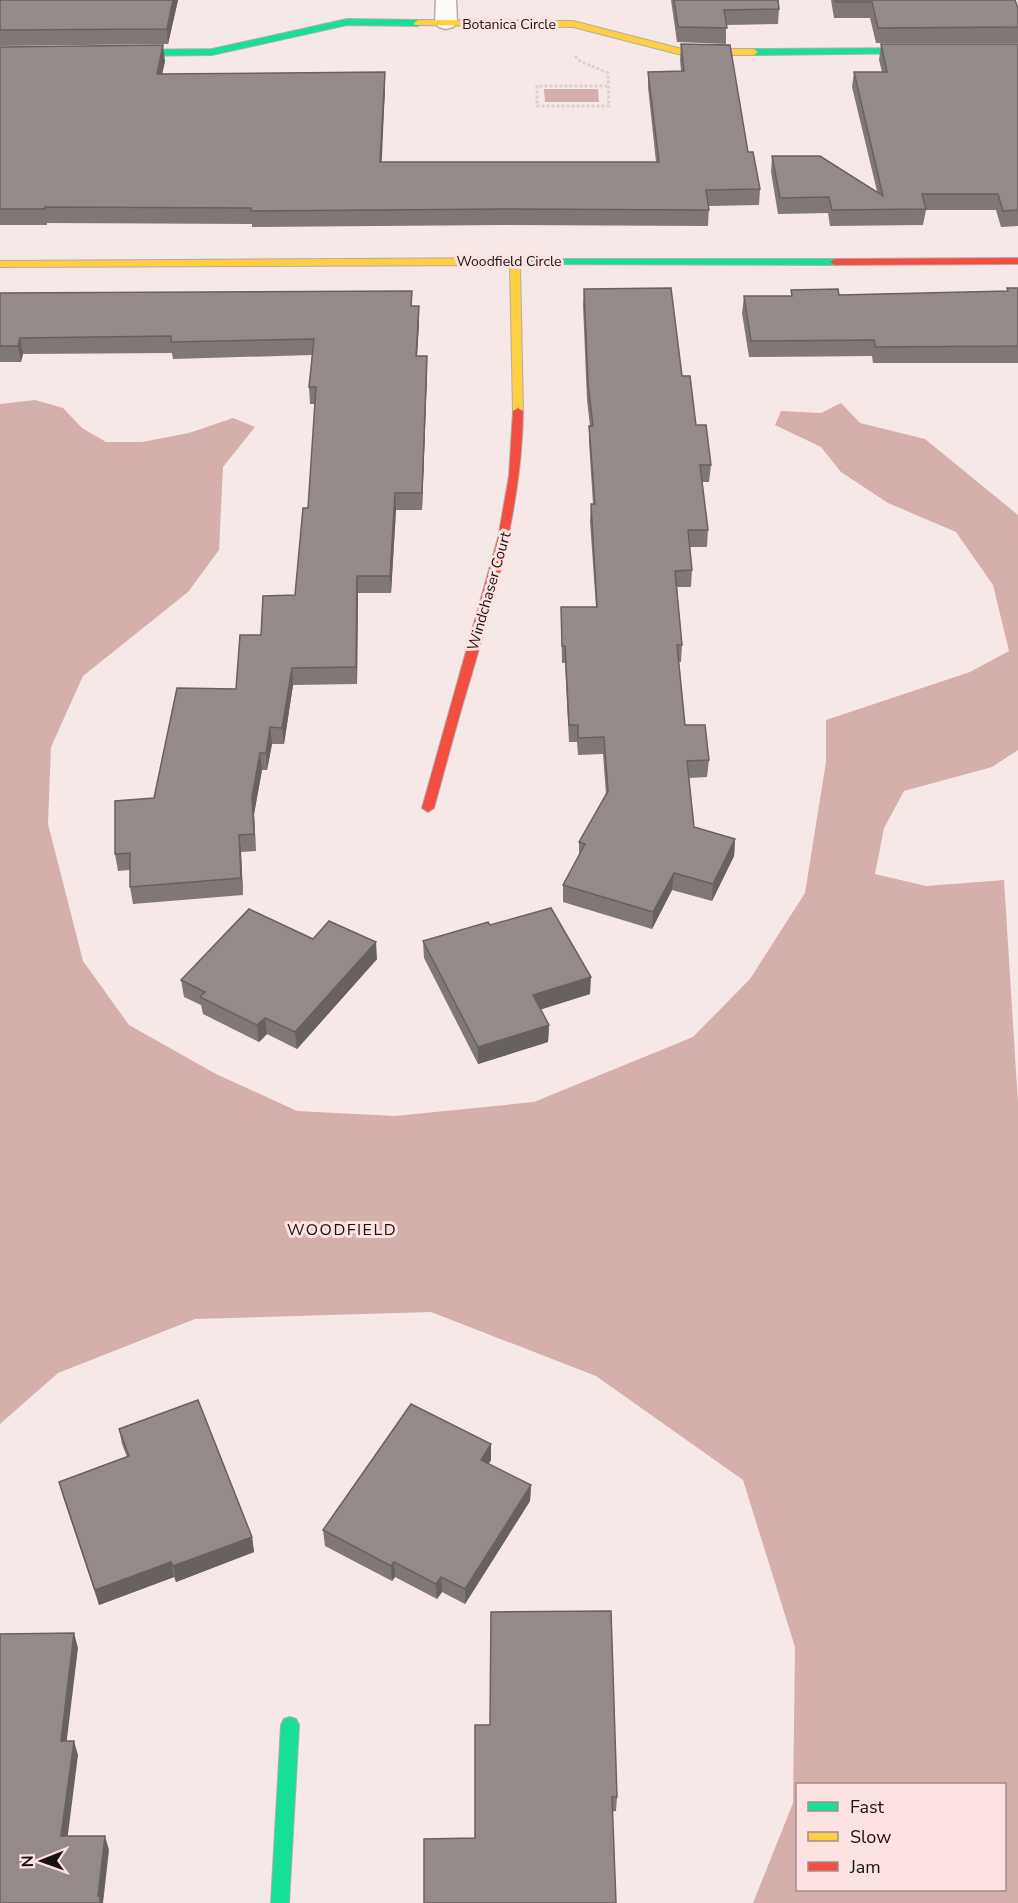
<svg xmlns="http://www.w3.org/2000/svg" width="1018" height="1903" viewBox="0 0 1018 1903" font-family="'Nunito Sans',sans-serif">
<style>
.water{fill:#d4afac;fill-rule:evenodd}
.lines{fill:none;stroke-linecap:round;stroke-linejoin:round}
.street-casing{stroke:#b6acab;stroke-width:3}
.fast-casing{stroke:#b6acab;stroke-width:2}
.slow-casing{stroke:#b6acab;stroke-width:2}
.jam-casing{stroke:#b6acab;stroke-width:2}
.path{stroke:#d6d2d2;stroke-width:3;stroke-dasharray:3 2;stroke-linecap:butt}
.street{fill:#fefcfb;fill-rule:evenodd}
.fast{fill:#16e098;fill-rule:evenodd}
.slow{fill:#ffcf43;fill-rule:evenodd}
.jam{fill:#f24e42;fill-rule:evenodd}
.wall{fill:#807777}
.shaded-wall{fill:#686161}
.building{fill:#958a8a;stroke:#686161;stroke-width:1.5}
.labels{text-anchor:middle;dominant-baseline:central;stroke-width:6;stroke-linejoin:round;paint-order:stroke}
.far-street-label{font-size:14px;fill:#1a1211;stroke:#fce2e0}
.street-label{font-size:15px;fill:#1a1211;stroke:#fce2e0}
.neighbourhood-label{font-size:16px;letter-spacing:1.5px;fill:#1a1211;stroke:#fce2e0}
</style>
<rect width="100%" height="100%" fill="#f6e8e6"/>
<g class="water">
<path d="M544 89H598L599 102H545Z"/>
<path d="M35 400 63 408 82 428 106 442H142L189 433 233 418 255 427 223 467 219 550 188 592 83 676 51 747 48 824 83 961 129 1025 216 1074 297 1111 395 1116 534 1102 693 1037 750 979 805 893 826 762V720L970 672 1009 651 993 585 956 532 888 503 841 472 821 447 775 425 781 411 821 413 841 403 860 423 925 439 1018 515V750L992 767 904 791 884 828 875 874 926 886 1004 880 1018 1104V1903H753L793 1803 795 1647 743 1480 596 1376 431 1312 195 1319 58 1373 0 1424V404ZM1004 1784V1890H798V1784Z"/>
</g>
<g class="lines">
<g class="street-casing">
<path id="street" d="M436 0H456L457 23 453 27 446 29 439 27 435 23Z"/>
</g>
<g class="fast-casing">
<g id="fast">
<path d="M347 19 418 20 422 23 418 26 347 25 212 55 119 56 115 53 119 50 212 49Z"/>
<path d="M924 48 927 49V53L754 55 750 52 754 49Z"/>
<path d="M517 259H835L840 262 835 265 514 264V260Z"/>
<path d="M290 1717 296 1719 299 1725 289 1903H271L281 1725 284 1719Z"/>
</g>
</g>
<g class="slow-casing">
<g id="slow">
<path d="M418 20 573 21 682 49H754L758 52 754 55H682L573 27 415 25 414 23Z"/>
<path d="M515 258 522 262 520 264 523 411 518 414 513 411 510 265 0 267V261Z"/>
</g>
</g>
<g class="jam-casing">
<g id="jam">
<path d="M1018 258V264L835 265 830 262 835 259Z"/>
<path d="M518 408 523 411C522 504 496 591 470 680 457 722 446 765 434 808L428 812 422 808 498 538 509 476 513 411Z"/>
</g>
</g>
<path class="path" d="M575 56 580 61 608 73 609 106H537V86H607"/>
<use href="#street" class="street"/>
<use href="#fast" class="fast"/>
<use href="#slow" class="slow"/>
<use href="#jam" class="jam"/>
</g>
<g class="wall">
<path d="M0 0H178L168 44 0 46Z"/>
<path d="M671 0H778L779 9 778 24 726 25V44L677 42Z"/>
<path d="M831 0H1015L1018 8V43H876L870 18H834Z"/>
<path d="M681 44 748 152 760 189 759 205 709 206 708 226 504 225 252 227V224L47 223V225H0V47L165 61 162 74 385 88 381 162H656L648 87V72L681 71 680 60Z"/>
<path d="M881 44H1018V226L1001 227 996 210H926L923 225 830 226 828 213 778 214 771 172 772 156 877 191 852 87 854 72H882L879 60Z"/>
<path d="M1007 288H1018V363H873L872 356 749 357 742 313 744 296H791V290L839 295 1007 291Z"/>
<path d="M584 289 682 376 696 425 711 465 709 482H702L708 530 707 547H690L692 570 691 587H677L682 645 681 662H679L685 725 709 760 707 777 689 778 694 827 735 839 734 856 712 901 672 890 652 929 563 902V885L579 855V842L606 794 603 754 578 755 577 742H569L565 663H562L561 607H596L590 521 591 504H593L589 442V426H590L587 400 583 305Z"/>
<path d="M412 291V306H419V323L417 356H427V373L422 510H396L391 593H358L357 684 293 685 284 744H272L267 770H262L254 814 256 851 241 852 243 895 133 904 130 887V870L118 871 115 854 154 798 236 689 261 635 295 595 308 508 315 404H310L309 387 312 355 173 359 172 353 23 354 21 362H0V293Z"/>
<path d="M313 939 377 959 297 1049 267 1034 259 1042 203 1014 201 1005 184 997 181 980Z"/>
<path d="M423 941 590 994 541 1009 549 1025 548 1042 478 1064 424 958Z"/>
<path d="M119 1429 252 1537 254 1552 176 1582 174 1577 99 1605 63 1497 59 1482 127 1457 122 1444Z"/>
<path d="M491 1444V1460L488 1464 531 1485 530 1501 465 1604 442 1592 437 1599 395 1577 392 1581 325 1546 323 1530Z"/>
<path d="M475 1725 617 1797 616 1811 475 1838Z"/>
</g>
<g class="shaded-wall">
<path d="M173 0H178L168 44 167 29Z"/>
<path d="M163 45 165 61 159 89 157 74Z"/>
<path d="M385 72V88L381 178 380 162Z"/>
<path d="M419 306V323L416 373V356Z"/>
<path d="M20 338 23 354 21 362 18 346Z"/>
<path d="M427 356V373L422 510V493Z"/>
<path d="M395 493 396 510 391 593 390 576Z"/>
<path d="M357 576 358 593 357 684 356 667Z"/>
<path d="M292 668 293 685 284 744 282 728Z"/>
<path d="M270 727 272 744 267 770 266 753Z"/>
<path d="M260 753 262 770 254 814 256 851 252 797Z"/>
<path d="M239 835 241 852 243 895 241 878Z"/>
<path d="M735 839 734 856 712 901 713 884Z"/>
<path d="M674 873 672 890 652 929 653 912Z"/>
<path d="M376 942 377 959 297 1049 295 1032Z"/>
<path d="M591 977 590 994 533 1012V995Z"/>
<path d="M265 1018 267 1034 259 1042 257 1025Z"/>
<path d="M549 1025 548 1042 478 1064V1047Z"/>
<path d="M491 1444V1460L481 1476V1460Z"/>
<path d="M531 1485 530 1501 465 1604V1589Z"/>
<path d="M252 1537 254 1552 176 1582 173 1566Z"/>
<path d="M171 1562 174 1577 99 1605 95 1590Z"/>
<path d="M394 1562 395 1577 392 1581 391 1566Z"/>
<path d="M441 1577 442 1592 437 1599 436 1584Z"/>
<path d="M74 1633 78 1648 65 1755 61 1741Z"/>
<path d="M74 1741 78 1755 66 1850 61 1836Z"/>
<path d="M105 1836 109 1850 103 1903H100L98 1896Z"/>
</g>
<g class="building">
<path d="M0 0H173L167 29 0 30Z"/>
<path d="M674 0H778L779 9 724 10 727 28 678 27Z"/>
<path d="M835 0H1015L1018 8V27L878 28 872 2H836Z"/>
<path d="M681 44 730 45 748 152H753L760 189 706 190 709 210 504 209 251 211V208L45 207V209H0V47L163 45 157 74 385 72 380 162H659L648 72 684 71Z"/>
<path d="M881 44H1018V210L1003 211 998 194H922L926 209 832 210 829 197 780 198 772 156H820L883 196 854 72H887Z"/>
<path d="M671 288 682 376H690L696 425H706L711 465H700L708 530H688L692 570 675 571 682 645H677L685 725H705L709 760 687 761 694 827 735 839 713 884 674 873 653 912 563 885 585 844 579 842 608 791 604 737 578 738V725H569L565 646H562L561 607H597L591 504H595L589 426H593L588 383 584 289Z"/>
<path d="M1007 288H1018V346L876 347 874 340 751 341 744 296H792L791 290 838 289 839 295 1008 291Z"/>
<path d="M412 291 411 306H419L416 356H427L422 493H395L390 576H357L356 667 292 668 282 728 270 727 266 753H260L252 797 254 834 239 835 241 878 130 887V853L115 854V801L154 798 177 688 236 689 240 635H261L263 596 295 595 303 508H308L316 387H309L314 339 171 342V336L20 338 18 346H0V293Z"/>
<path d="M551 908 591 977 533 995 549 1025 478 1047 423 941 488 922 490 925Z"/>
<path d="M249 909 313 939 329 921 376 942 295 1032 265 1018 257 1025 200 997 205 992 181 980Z"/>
<path d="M198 1400 252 1537 173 1566 171 1562 95 1590 59 1482 129 1456 119 1429Z"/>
<path d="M411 1404 491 1444 481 1460 531 1485 465 1589 441 1577 436 1584 394 1562 391 1566 323 1530Z"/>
<path d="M611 1611 617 1797H612L616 1903H424V1839L475 1838V1725H490L491 1612Z"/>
<path d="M74 1633 61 1741H74L61 1836H105L98 1896H100V1903H0V1634Z"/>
</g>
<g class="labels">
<g class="far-street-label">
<text x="509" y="24">Botanica Circle</text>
<text x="509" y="261">Woodfield Circle</text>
</g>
<g class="street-label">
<text transform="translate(489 591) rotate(-74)">Windchaser Court</text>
</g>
<g class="neighbourhood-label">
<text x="342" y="1230">WOODFIELD</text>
</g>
</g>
<rect x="796" y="1783" width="210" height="108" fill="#fce2e0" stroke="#a28f8d" stroke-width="1.5"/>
<rect x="808" y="1802" width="30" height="9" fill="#16e098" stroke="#a28f8d" stroke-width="1.5"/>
<text x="850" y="1813" font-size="18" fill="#1a1211">Fast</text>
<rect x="808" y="1832" width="30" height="9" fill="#ffcf43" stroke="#a28f8d" stroke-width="1.5"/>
<text x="850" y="1843" font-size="18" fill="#1a1211">Slow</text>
<rect x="808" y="1862" width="30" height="9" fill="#f24e42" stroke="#a28f8d" stroke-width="1.5"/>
<text x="850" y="1873" font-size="18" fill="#1a1211">Jam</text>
<g transform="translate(42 1861) rotate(269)" stroke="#fce2e0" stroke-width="4.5" paint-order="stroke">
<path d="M0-4.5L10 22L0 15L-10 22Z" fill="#1a1211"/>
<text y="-9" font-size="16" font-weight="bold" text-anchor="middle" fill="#1a1211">N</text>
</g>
</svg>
